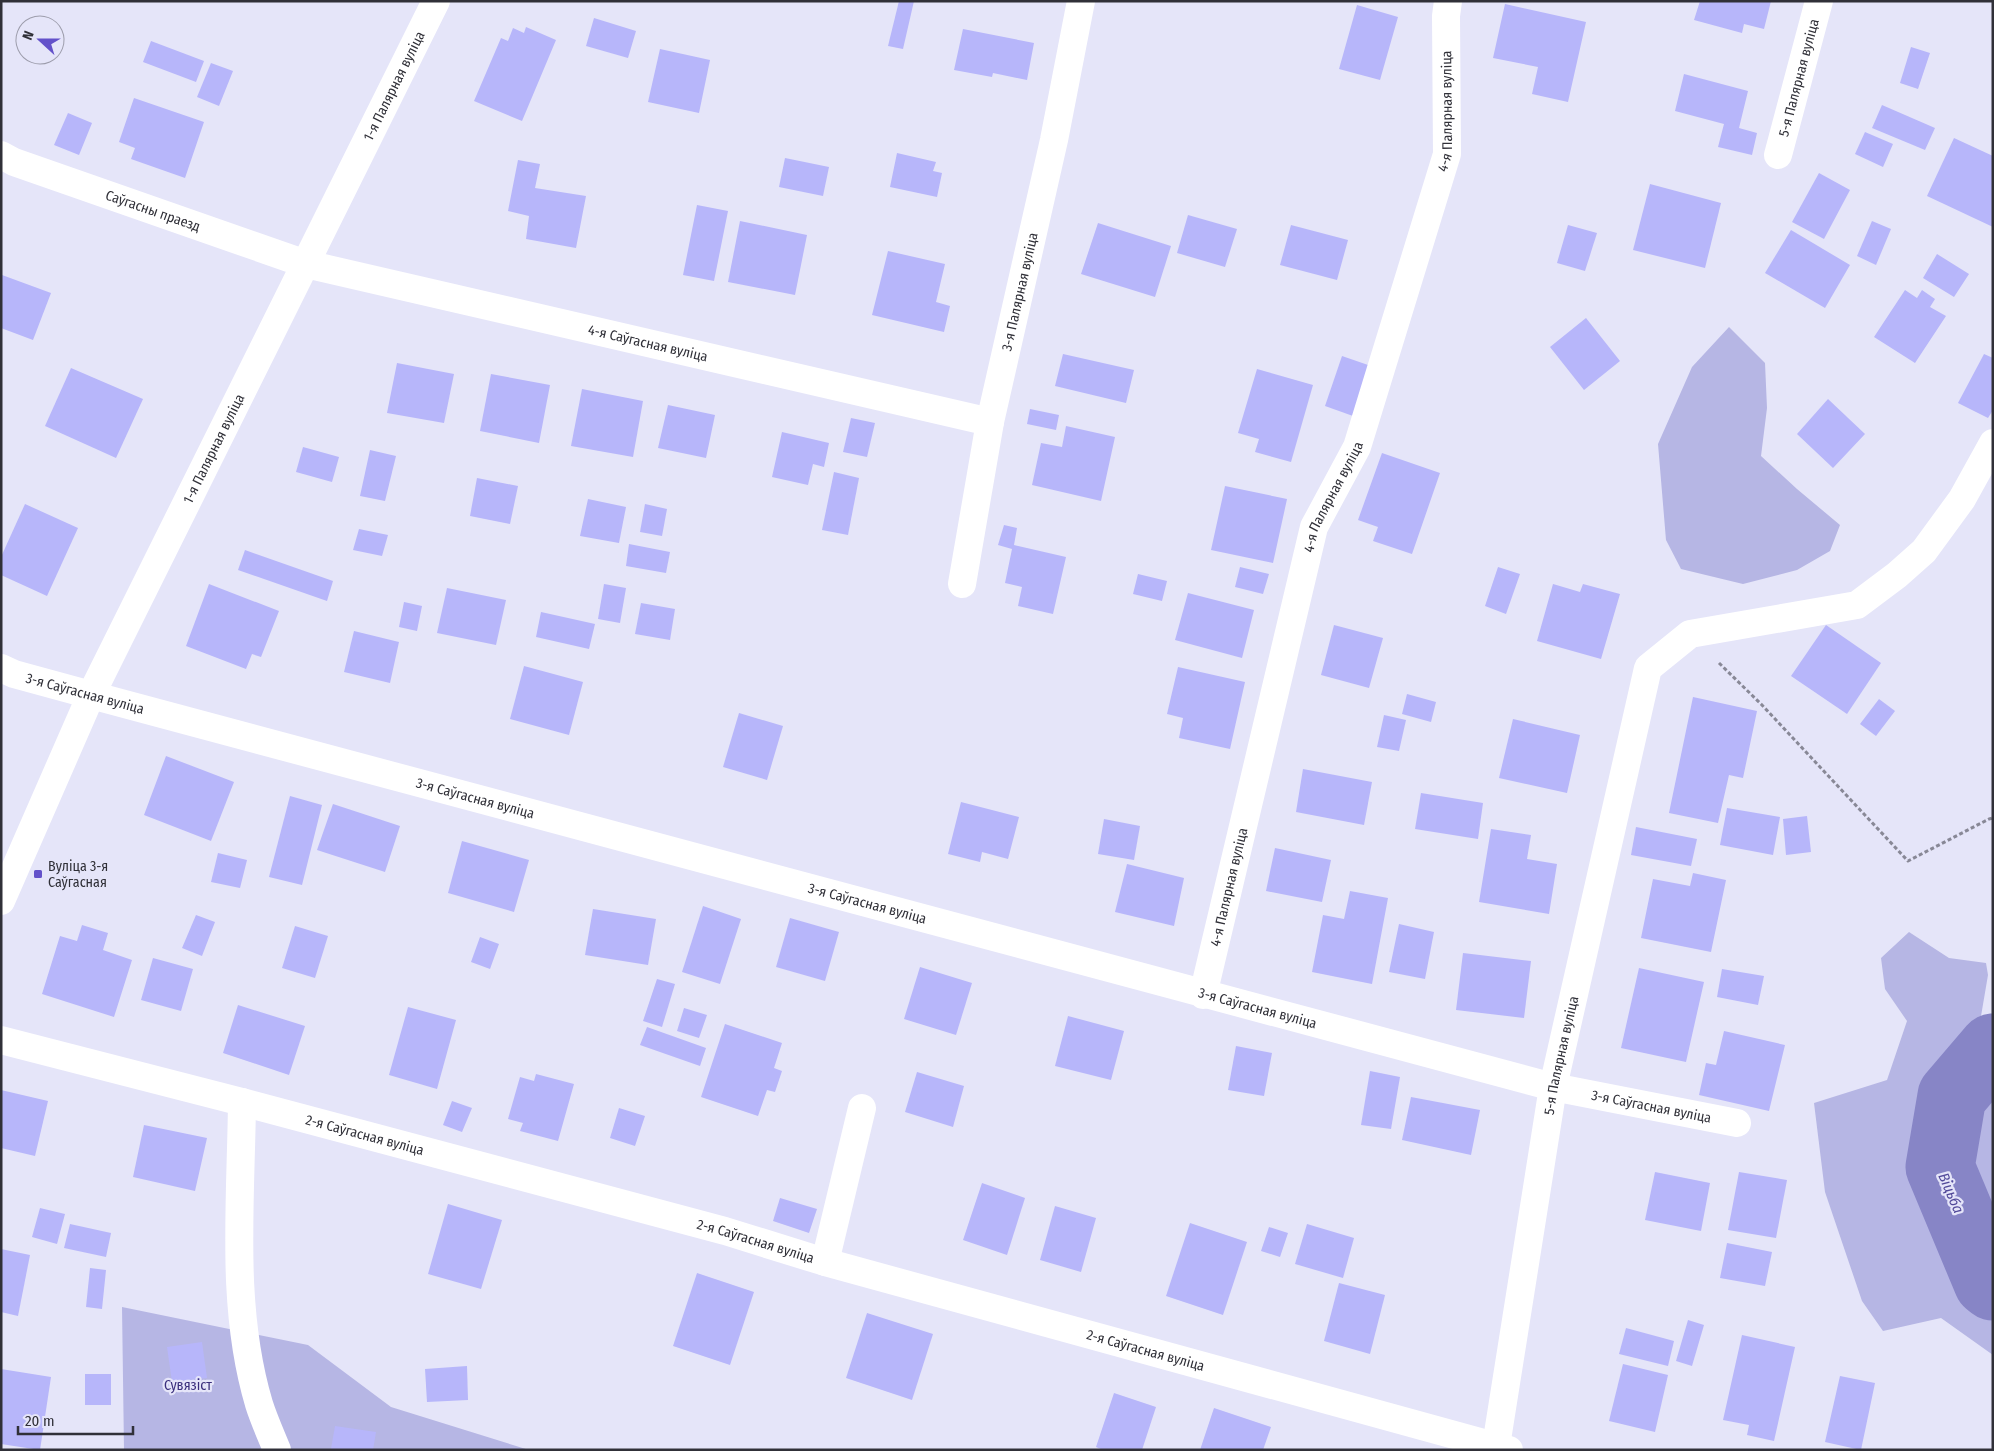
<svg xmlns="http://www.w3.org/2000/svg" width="1994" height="1451" viewBox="0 0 1994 1451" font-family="'Fira Sans Condensed',sans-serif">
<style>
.green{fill:#b6b6e4}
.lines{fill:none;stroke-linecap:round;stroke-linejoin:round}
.river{stroke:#8785c6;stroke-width:69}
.building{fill:#b7b6fa}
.path{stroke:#888896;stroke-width:3;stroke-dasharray:4 2.5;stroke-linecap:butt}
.minor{stroke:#fff;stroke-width:28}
.poi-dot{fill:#6351ca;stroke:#e5e5f9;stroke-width:2}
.labels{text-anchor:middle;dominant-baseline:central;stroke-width:4.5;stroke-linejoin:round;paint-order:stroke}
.street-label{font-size:14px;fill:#303038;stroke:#e5e5f9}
.poi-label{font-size:14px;fill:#303038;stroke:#e5e5f9;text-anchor:start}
.park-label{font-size:14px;fill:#3a2e7c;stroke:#e5e5f9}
.water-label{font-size:15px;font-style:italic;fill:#524a9a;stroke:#e5e5f9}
</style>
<rect width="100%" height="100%" fill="#e5e5f9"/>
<g class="green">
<path d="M1729 327 1765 363 1767 408 1761 456 1797 489 1840 525 1830 551 1797 570 1743 584 1681 569 1666 540 1658 444 1692 367Z"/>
<path d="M1909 932 1949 958 1986 963 1988 975 1979 1028 1932 1115 1927 1184 1972 1280 1993 1303V1355L1941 1318 1883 1331 1862 1301 1825 1192 1814 1103 1887 1080 1907 1021 1885 989 1881 958Z"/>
<path d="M1993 1083V1243L1973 1212 1961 1127Z"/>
<path d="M122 1307 308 1345 391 1407 529 1450H124Z"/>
</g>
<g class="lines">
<path class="river" d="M1993 1048 1952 1096 1940 1167 1988 1282 1993 1286"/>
</g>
<g class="building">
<path d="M899 1H914L903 49 888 46Z"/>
<path d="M1700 1H1771L1764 29 1744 24 1742 33 1694 20Z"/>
<path d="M1505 4 1586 22 1568 102 1532 94 1538 67 1493 58Z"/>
<path d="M1357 5 1398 17 1380 80 1339 69Z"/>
<path d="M594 18 636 31 628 58 586 46Z"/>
<path d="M526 27 556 40 522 121 474 101 501 38 508 41 513 28 524 33Z"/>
<path d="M963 29 1034 43 1027 80 993 73 992 77 954 70Z"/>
<path d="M151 41 204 61 196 82 143 62Z"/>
<path d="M1911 47 1930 53 1918 89 1900 83Z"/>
<path d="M660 49 710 60 699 113 648 102Z"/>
<path d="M211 63 233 71 219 106 197 97Z"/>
<path d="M1684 74 1748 91 1739 128 1757 133 1752 155 1718 147 1724 124 1675 111Z"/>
<path d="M134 98 204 122 185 178 131 159 135 148 119 142Z"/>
<path d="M1882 105 1935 128 1925 150 1872 128Z"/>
<path d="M68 113 92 123 79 155 54 145Z"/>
<path d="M1865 132 1893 144 1883 167 1855 154Z"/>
<path d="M1954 138 1993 156V227L1927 196Z"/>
<path d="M897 153 936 162 933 171 942 173 937 197 890 187Z"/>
<path d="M785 158 829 167 823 196 779 187Z"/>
<path d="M518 160 540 164 535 188 586 196 576 248 526 239 529 216 508 211Z"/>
<path d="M1819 173 1850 190 1824 239 1792 222Z"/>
<path d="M1650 184 1721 203 1705 268 1633 250Z"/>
<path d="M697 205 728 211 714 281 683 275Z"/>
<path d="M1188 215 1237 229 1225 267 1177 253Z"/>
<path d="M740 221 807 235 795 295 728 282Z"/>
<path d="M1872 221 1891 229 1876 265 1857 256Z"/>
<path d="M1098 223 1171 246 1155 297 1081 274Z"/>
<path d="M1291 225 1348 240 1337 280 1280 265Z"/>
<path d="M1568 225 1597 233 1585 271 1557 263Z"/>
<path d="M1791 230 1850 265 1825 308 1765 273Z"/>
<path d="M888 251 945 264 936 302 950 306 944 332 872 315Z"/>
<path d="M1937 254 1969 274 1954 297 1923 278Z"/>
<path d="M2 275 51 293 33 340 1 328Z"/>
<path d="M1905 290 1917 298 1922 290 1935 299 1930 307 1946 316 1915 363 1874 337Z"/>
<path d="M1586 318 1620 361 1584 390 1550 347Z"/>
<path d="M1063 354 1134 370 1126 403 1055 386Z"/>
<path d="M1984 354 1993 358V410L1988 418 1958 403Z"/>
<path d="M1342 356 1371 366 1353 416 1325 406Z"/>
<path d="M397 363 454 374 444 423 387 413Z"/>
<path d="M71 368 143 399 116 458 45 426Z"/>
<path d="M1257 369 1313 385 1291 462 1255 452 1259 439 1238 433Z"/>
<path d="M491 374 550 385 539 443 480 431Z"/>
<path d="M582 389 643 401 633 457 571 446Z"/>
<path d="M1828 399 1865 434 1833 468 1797 434Z"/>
<path d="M668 405 715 415 706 458 658 448Z"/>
<path d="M1030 409 1059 415 1056 430 1027 424Z"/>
<path d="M851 418 875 423 867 457 843 452Z"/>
<path d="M1066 426 1115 437 1101 501 1032 485 1041 443 1062 447Z"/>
<path d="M782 432 829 443 824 467 813 464 808 485 772 477Z"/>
<path d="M303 447 339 457 332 482 296 472Z"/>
<path d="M370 450 396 456 385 501 360 496Z"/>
<path d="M1382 453 1440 473 1412 554 1373 541 1378 527 1358 520Z"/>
<path d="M834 472 859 478 848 535 822 530Z"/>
<path d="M477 478 518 486 510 524 470 516Z"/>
<path d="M1225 486 1287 499 1273 563 1211 550Z"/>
<path d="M588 499 626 507 619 543 580 536Z"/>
<path d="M25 504 78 528 47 596 1 575V557Z"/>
<path d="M645 504 667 509 662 536 640 532Z"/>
<path d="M1004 525 1017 528 1014 545 1066 557 1053 614 1018 606 1022 587 1005 583 1012 549 998 545Z"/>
<path d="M359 529 388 535 382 556 353 550Z"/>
<path d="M629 544 670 552 666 573 626 566Z"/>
<path d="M245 550 333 581 327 601 238 570Z"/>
<path d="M1240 567 1269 574 1263 594 1235 587Z"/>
<path d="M1498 567 1520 574 1506 614 1485 606Z"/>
<path d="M1138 574 1167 581 1162 601 1133 594Z"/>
<path d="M209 584 279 611 261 657 252 654 246 669 186 646Z"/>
<path d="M604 584 626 588 620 623 598 619Z"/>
<path d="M1553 584 1580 592 1583 584 1620 594 1601 659 1537 641Z"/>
<path d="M447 588 506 600 496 645 437 633Z"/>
<path d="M1188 593 1254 610 1242 658 1175 640Z"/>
<path d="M404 602 422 606 417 631 399 627Z"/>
<path d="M641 603 675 609 670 640 635 634Z"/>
<path d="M541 612 595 624 589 649 536 637Z"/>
<path d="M1334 625 1383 638 1369 688 1321 675Z"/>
<path d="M1826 625 1881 663 1847 714 1791 676Z"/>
<path d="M354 631 399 642 390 683 344 672Z"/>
<path d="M524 666 583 682 569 735 510 719Z"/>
<path d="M1178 667 1245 682 1230 749 1179 738 1183 718 1167 714Z"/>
<path d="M1407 694 1436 702 1431 722 1402 714Z"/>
<path d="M1693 697 1757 711 1743 778 1729 775 1718 823 1669 813Z"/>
<path d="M1879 699 1895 711 1876 736 1860 724Z"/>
<path d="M739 713 783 726 767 780 723 767Z"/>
<path d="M1384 715 1406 720 1399 751 1377 747Z"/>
<path d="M1513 719 1580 735 1567 793 1499 778Z"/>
<path d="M166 756 234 782 211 841 144 815Z"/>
<path d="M1303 769 1372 782 1364 825 1296 812Z"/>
<path d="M1421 793 1483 803 1478 839 1415 829Z"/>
<path d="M290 796 322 805 302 885 269 877Z"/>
<path d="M961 802 1019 817 1008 859 982 852 980 862 948 854Z"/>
<path d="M333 804 400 826 385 872 317 850Z"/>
<path d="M1727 808 1780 817 1773 855 1720 845Z"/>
<path d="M1807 816 1811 852 1786 855 1783 819Z"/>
<path d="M1104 819 1140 826 1134 860 1098 854Z"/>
<path d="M1636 827 1697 839 1691 866 1631 855Z"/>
<path d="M1491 829 1531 835 1527 859 1557 864 1549 914 1479 902Z"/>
<path d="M462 841 529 860 514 912 448 893Z"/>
<path d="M1275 848 1331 860 1322 902 1266 891Z"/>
<path d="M218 853 247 860 240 888 211 882Z"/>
<path d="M1127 864 1184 878 1174 926 1115 912Z"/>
<path d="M1693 873 1726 880 1711 952 1641 938 1653 879 1690 886Z"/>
<path d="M1350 891 1388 898 1372 984 1312 972 1323 915 1344 919Z"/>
<path d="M703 906 741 919 720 984 682 972Z"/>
<path d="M593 909 656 919 648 965 585 955Z"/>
<path d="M196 915 215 922 202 956 182 948Z"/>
<path d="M790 918 839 932 825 981 776 967Z"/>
<path d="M1399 924 1434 932 1425 979 1389 972Z"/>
<path d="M82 925 108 933 103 950 132 960 114 1017 42 994 60 936 77 941Z"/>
<path d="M295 926 328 936 315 978 282 968Z"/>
<path d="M480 937 499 944 490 969 471 962Z"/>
<path d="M1463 953 1531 961 1524 1018 1456 1010Z"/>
<path d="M153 958 193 969 181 1011 141 1000Z"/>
<path d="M920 967 972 983 956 1035 904 1019Z"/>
<path d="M1639 968 1704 982 1686 1062 1621 1048Z"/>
<path d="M1722 969 1764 976 1758 1005 1717 997Z"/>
<path d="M657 979 675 984 662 1027 643 1021Z"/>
<path d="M238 1005 305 1026 289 1075 223 1053Z"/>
<path d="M408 1007 456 1020 437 1089 389 1075Z"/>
<path d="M684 1008 707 1015 699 1038 677 1031Z"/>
<path d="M1068 1016 1124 1031 1111 1080 1055 1066Z"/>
<path d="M725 1024 782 1043 774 1068 782 1071 775 1092 767 1090 758 1116 701 1097Z"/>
<path d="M647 1027 706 1048 700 1066 640 1045Z"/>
<path d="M1724 1031 1785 1045 1769 1111 1699 1095 1706 1063 1716 1065Z"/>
<path d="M1236 1046 1272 1053 1264 1096 1228 1090Z"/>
<path d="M1370 1071 1400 1077 1391 1129 1361 1125Z"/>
<path d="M917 1072 964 1086 953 1127 905 1112Z"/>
<path d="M536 1074 574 1084 558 1141 520 1131 523 1123 508 1119 520 1077 534 1081Z"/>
<path d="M1 1090 48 1101 35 1156 1 1148Z"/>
<path d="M1411 1097 1480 1110 1471 1155 1402 1140Z"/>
<path d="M452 1101 472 1108 462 1132 443 1125Z"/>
<path d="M619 1108 645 1116 635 1146 610 1138Z"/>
<path d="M144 1125 207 1138 195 1191 133 1177Z"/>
<path d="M1655 1172 1710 1183 1701 1231 1645 1220Z"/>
<path d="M1739 1172 1787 1180 1776 1238 1728 1230Z"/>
<path d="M982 1183 1025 1198 1007 1255 963 1240Z"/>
<path d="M780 1198 817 1209 809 1233 773 1221Z"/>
<path d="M448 1204 502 1220 481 1289 428 1274Z"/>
<path d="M1055 1206 1096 1218 1081 1272 1040 1260Z"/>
<path d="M40 1208 65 1214 57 1244 32 1237Z"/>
<path d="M1190 1223 1247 1242 1223 1315 1166 1296Z"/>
<path d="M70 1224 111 1233 106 1257 64 1248Z"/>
<path d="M1307 1224 1354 1238 1343 1278 1295 1264Z"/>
<path d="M1269 1227 1288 1233 1280 1257 1261 1251Z"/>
<path d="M1727 1243 1772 1252 1765 1286 1720 1278Z"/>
<path d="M1 1249 30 1255 18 1316 1 1312Z"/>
<path d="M90 1268 106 1270 102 1309 86 1307Z"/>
<path d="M697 1273 754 1292 730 1365 673 1346Z"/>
<path d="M1339 1283 1385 1295 1370 1354 1324 1341Z"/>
<path d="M867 1313 933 1334 912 1400 846 1378Z"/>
<path d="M1688 1320 1704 1325 1692 1366 1676 1361Z"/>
<path d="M1626 1328 1674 1341 1668 1366 1619 1354Z"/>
<path d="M1742 1335 1795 1347 1774 1441 1747 1435 1749 1425 1723 1420Z"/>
<path d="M202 1342 207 1378 172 1382 167 1347Z"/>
<path d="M1623 1364 1668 1375 1655 1432 1609 1421Z"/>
<path d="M467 1366 468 1400 427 1402 425 1369Z"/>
<path d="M1 1369 51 1377 40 1450 1 1444Z"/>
<rect x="85" y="1374" width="26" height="31"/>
<path d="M1840 1376 1875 1383 1861 1450 1825 1442Z"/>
<path d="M1114 1393 1156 1407 1142 1450H1103L1096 1447Z"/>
<path d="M1214 1408 1271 1427 1263 1450H1200Z"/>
<path d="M335 1426 376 1432 373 1450 331 1449Z"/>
</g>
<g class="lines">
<path class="path" d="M1719 663 1761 704 1908 861 1989 819 1993 818"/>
<g class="minor">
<path id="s1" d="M1 155 14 162 306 264 990 422"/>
<path id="s2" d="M1778 155 1819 1"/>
<path id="s3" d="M962 584 990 422 1054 140 1081 1"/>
<path id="s4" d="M1 668 14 674 91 695 1553 1087 1737 1123"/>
<path id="s5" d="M1 901 91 695 436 1"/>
<path id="s6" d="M1203 995 1314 527 1357 447 1447 154 1446 16 1448 1"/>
<path id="s7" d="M1 1040 242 1102 725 1231 825 1262 1509 1450"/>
<path d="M242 1102C241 1202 230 1307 259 1404 264 1420 271 1435 277 1450"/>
<path d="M825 1262 862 1108"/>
<path id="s8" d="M1496 1446 1553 1087 1648 668 1690 634 1857 605 1897 575 1924 551 1962 499 1993 443"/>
</g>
</g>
<rect class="poi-dot" x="33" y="869" width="10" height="10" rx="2.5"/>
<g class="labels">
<g class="street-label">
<text stroke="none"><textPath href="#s2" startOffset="80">5-я Палярная вуліца</textPath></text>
<text stroke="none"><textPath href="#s5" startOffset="905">1-я Палярная вуліца</textPath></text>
<text stroke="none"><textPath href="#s6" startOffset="921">4-я Палярная вуліца</textPath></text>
<text stroke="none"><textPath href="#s1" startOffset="162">Саўгасны праезд</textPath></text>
<text stroke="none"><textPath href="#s3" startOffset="298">3-я Палярная вуліца</textPath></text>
<text stroke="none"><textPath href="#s1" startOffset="675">4-я Саўгасная вуліца</textPath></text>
<text stroke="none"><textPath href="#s5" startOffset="500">1-я Палярная вуліца</textPath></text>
<text stroke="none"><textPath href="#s6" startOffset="516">4-я Палярная вуліца</textPath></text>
<text stroke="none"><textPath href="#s4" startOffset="88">3-я Саўгасная вуліца</textPath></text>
<text stroke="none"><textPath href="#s4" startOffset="492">3-я Саўгасная вуліца</textPath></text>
<text stroke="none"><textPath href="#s6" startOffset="111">4-я Палярная вуліца</textPath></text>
<text stroke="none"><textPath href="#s4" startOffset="898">3-я Саўгасная вуліца</textPath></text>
<text stroke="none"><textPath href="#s4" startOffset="1302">3-я Саўгасная вуліца</textPath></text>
<text stroke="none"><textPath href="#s8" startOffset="396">5-я Палярная вуліца</textPath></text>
<text stroke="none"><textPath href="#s4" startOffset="1708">3-я Саўгасная вуліца</textPath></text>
<text stroke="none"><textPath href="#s7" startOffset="376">2-я Саўгасная вуліца</textPath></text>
<text stroke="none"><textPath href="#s7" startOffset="781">2-я Саўгасная вуліца</textPath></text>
<text stroke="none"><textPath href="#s7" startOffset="1186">2-я Саўгасная вуліца</textPath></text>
</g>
<g class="poi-label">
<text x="48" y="866">Вуліца 3-я<tspan x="48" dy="16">Саўгасная</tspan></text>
</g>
<g class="park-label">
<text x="188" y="1385">Сувязіст</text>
</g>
<g class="water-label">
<text transform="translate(1951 1193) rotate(67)">Віцьба</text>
</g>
</g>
<rect width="1994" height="1451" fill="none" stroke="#303038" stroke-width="5"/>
<g transform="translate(40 40) rotate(291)"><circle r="24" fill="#e5e5f9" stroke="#9d9dac"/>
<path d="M0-4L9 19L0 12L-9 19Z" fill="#6351ca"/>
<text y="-8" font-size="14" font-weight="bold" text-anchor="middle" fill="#303038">N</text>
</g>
<path d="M18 1426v8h115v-8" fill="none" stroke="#303038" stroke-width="2.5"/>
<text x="25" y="1426" font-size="15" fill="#303038" stroke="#e5e5f9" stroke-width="4" paint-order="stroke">20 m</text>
</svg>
